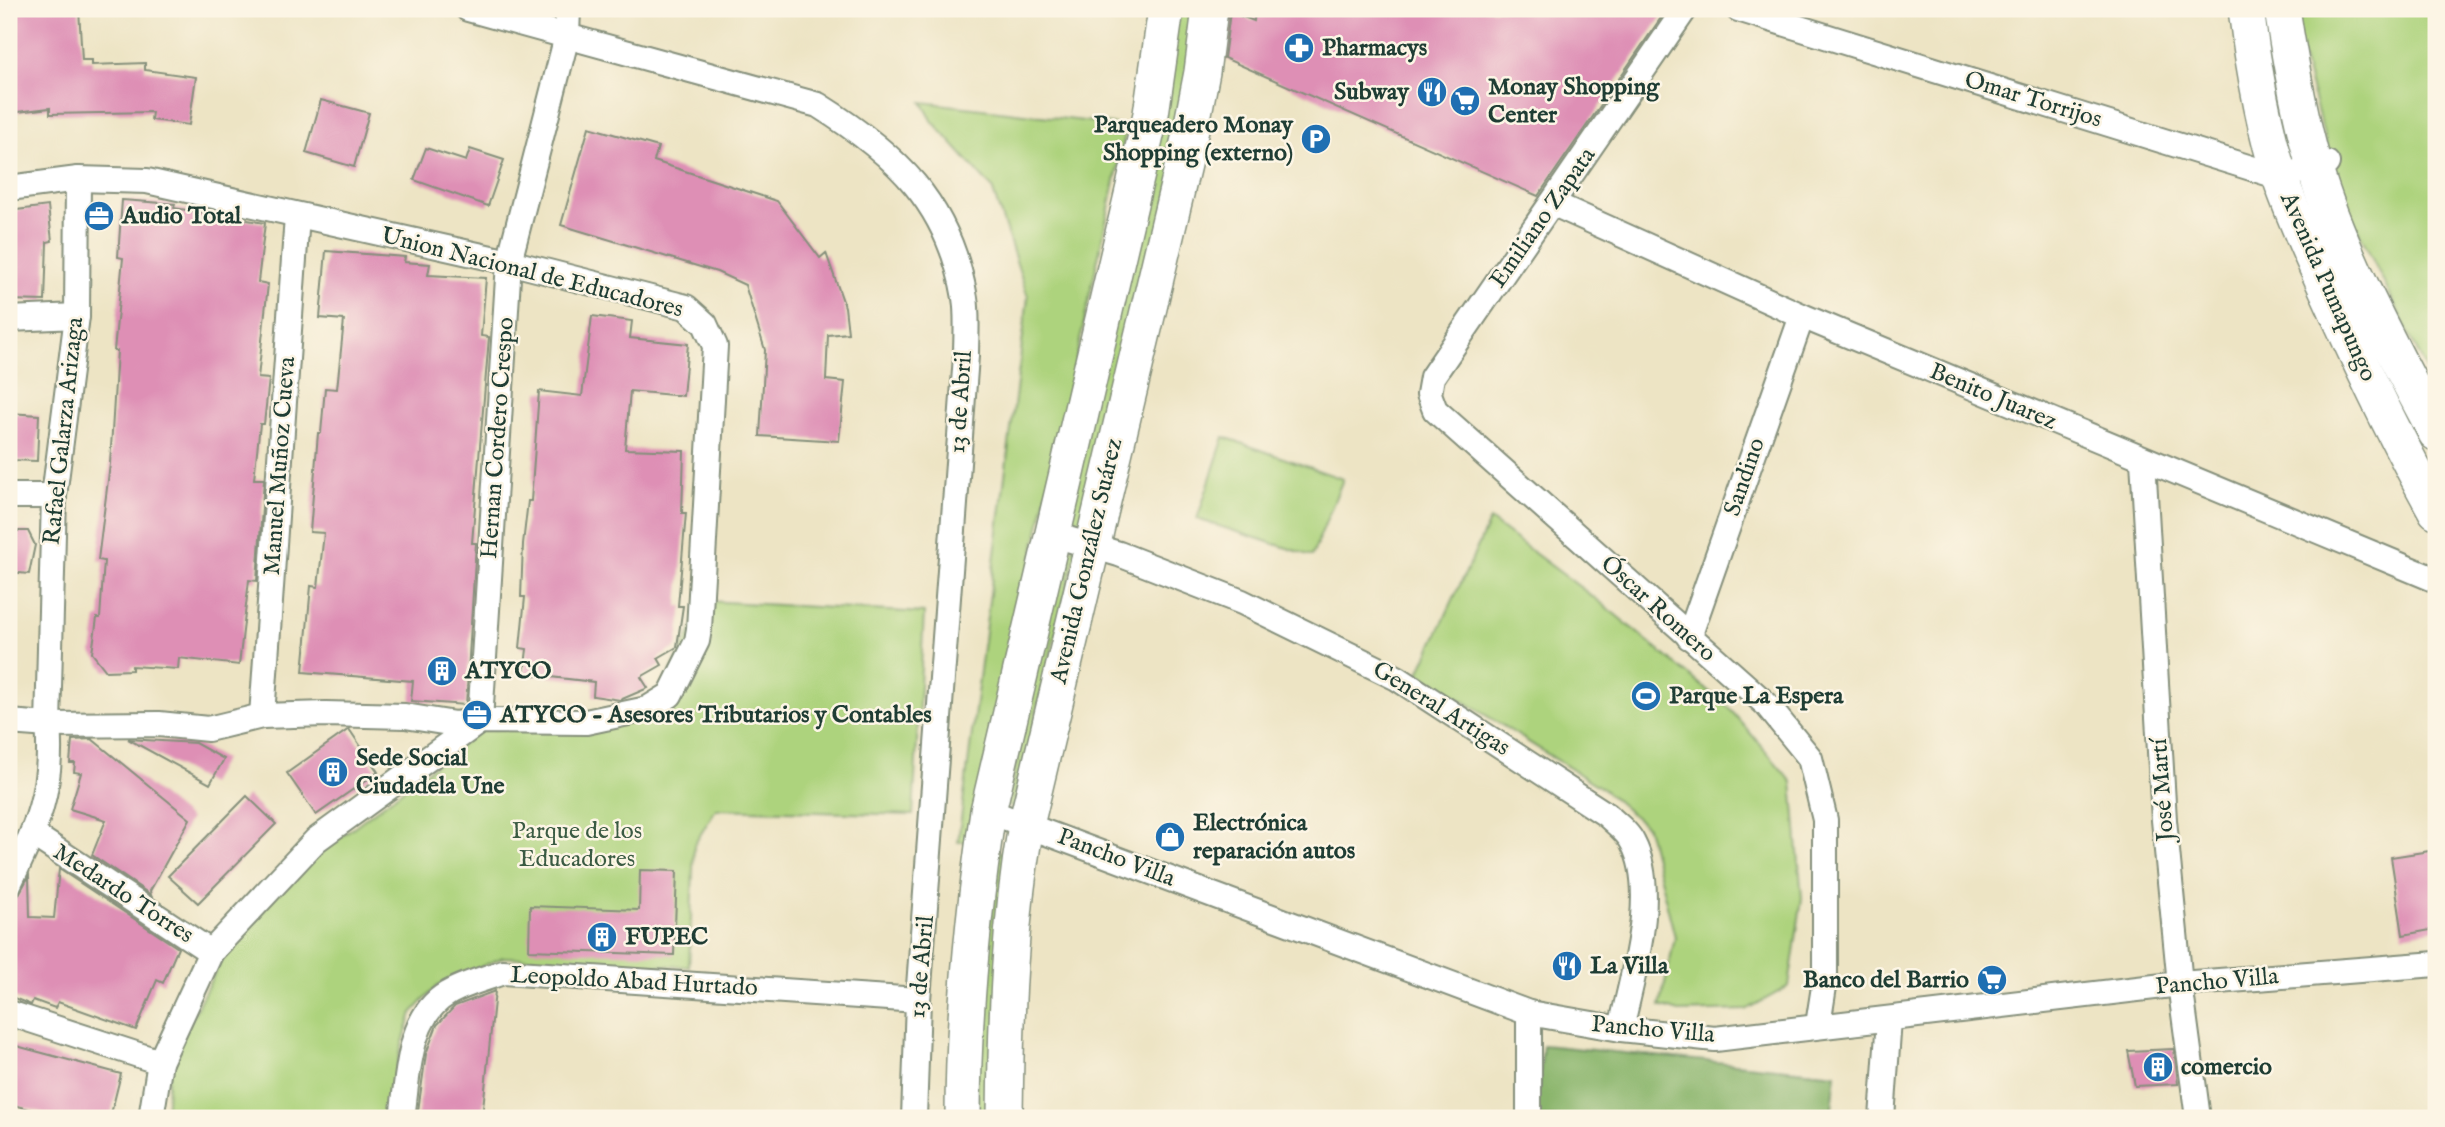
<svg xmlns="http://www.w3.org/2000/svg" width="2445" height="1127" viewBox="0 0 2445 1127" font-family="'IM FELL English',serif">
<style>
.green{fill:#add37d;stroke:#668858;stroke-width:2}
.forest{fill:#8ab56c;stroke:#547950;stroke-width:2}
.building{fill:#de8fb5}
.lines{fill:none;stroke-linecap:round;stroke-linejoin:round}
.minor-casing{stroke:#86907c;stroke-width:28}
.secondary-casing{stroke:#86907c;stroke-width:38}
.minor{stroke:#fff;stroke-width:24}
.secondary{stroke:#fff;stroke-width:35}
.labels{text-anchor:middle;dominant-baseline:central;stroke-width:5;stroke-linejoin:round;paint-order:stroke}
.poi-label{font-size:24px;font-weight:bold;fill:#1f3d34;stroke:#fcf5e5;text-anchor:start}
.street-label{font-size:24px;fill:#1f3d34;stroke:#fcf5e5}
.park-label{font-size:24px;fill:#3b5b43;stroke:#fcf5e5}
</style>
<rect width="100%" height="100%" fill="#fcf5e5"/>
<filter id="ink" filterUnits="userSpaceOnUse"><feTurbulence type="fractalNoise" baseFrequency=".0143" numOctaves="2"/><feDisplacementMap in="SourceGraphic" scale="14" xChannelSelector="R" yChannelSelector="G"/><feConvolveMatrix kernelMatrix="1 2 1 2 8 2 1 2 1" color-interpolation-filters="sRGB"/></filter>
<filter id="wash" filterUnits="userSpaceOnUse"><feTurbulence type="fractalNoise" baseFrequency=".00686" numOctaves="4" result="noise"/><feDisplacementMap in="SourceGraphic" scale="28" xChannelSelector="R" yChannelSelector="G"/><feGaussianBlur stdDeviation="1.57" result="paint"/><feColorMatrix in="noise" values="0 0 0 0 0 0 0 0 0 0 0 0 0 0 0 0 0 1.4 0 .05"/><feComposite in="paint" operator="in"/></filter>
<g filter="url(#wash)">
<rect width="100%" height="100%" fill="#ede4c4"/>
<g class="green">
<path d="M1166 9H1210L1090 545 1054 535Z"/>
<path d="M2289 9H2436V389L2340 193Z"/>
<path d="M922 102 1127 126 970 842H958L1028 297 992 188 933 122Z"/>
<path d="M1224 437 1343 479 1312 556 1197 519Z"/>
<path d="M1490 520 1600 602 1729 708 1792 782 1802 898 1789 986 1746 1010 1679 1012 1660 1006 1675 937 1647 827 1603 789 1419 673Z"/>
<path d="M1077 547 1013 807 1007 806 1061 553Z"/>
<path d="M706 601 924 613 913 815 716 809 694 845 689 967 503 957 437 986 412 1013 400 1052 388 1118H166L169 1065 200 1001 223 957 279 884 481 730 650 713Z"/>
<path d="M1003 851H1009L991 1109 982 1111 977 1108 975 1044 997 854Z"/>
</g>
<path class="forest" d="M1543 1045 1836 1074 1831 1118H1535Z"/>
<g id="blocks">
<g class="building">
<path d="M9 9H79L82 60H92V65L145 63V70L196 77 189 125 151 120 152 112 50 114V108L9 113Z"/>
<path d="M1255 9H1667L1538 196 1224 58 1230 12 1254 21Z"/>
<path d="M321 100 369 113 354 167 306 153Z"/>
<path d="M589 127 658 147 654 161 777 201 820 258 826 253 845 307 848 333 828 335 826 380 845 382 839 441 760 436 765 350 745 285 717 272 561 225Z"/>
<path d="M426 148 466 161 470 149 504 160 488 206 414 180Z"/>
<path d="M122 200 175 204 174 208 265 223 258 282 268 284 258 378 269 379 264 424H260L254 479H264L257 581 249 580 239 665 179 658 178 669 132 666V670L106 671 92 653 97 618H100L104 561 98 560 110 464 117 351H114L123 258 118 257Z"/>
<path d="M48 206 52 241 47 242 45 301 9 300V211Z"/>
<path d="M326 251 405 257 404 262 430 264 428 275 486 278 481 336 489 337 472 543H476L466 705 411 701 413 681 303 672 311 586 318 587 324 533 310 532 318 433H321L325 388 337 389 344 320 320 318Z"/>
<path d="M592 316 632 321 630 338 688 344 683 396 630 391 625 449 684 451 682 513H686L678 606H683L677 647 658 658 662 665 641 677 648 688 620 700 593 696 594 682 524 674 527 649 520 648 525 597H521L523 544 528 501H531L539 391 582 396Z"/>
<path d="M9 413 39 415 37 461 9 460Z"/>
<path d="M9 531H28L35 545 29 574 9 572Z"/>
<path d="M349 729 378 772 316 815 287 773Z"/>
<path d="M92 739 190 819 150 891 151 895 92 855 106 820 70 809 81 773 74 772 75 763H70L72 740Z"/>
<path d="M128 739 195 743 224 759 210 784Z"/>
<path d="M247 796 276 824 198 903 168 876Z"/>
<path d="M2436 850V929L2403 935 2391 857Z"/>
<path d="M59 869 178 948 163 983 157 980 136 1030 58 1002 55 1008 33 1000 31 1005 9 996V899L18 896 29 876 30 917 54 918Z"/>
<path d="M640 870 677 871 674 955 529 950 530 906 639 910Z"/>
<path d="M495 991 482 1118H417L426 1054 437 1025 455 1006Z"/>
<path d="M9 1044 121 1074 110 1118H64L9 1104Z"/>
<path d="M2174 1049 2178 1084 2135 1086 2128 1051Z"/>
</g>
</g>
</g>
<g filter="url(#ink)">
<use href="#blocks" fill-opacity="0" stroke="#86907c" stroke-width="2"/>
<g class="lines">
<g class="minor-casing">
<g id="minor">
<path d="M468 9 818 105C896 154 949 203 965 298 968 316 966 337 966 356L918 1000 914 1118"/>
<path d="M1685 9 1432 377 1429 394 1435 410 1766 704 1810 758 1825 820V980L1818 1025"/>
<path d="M1738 9 2280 177 2327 163"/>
<path d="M9 188 78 179 147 181 509 262 686 307 705 324 715 346 699 629 697 641 670 695 647 709 586 722 480 721 316 840 211 952 160 1062 151 1118"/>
<path d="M1554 204 1802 316 2436 580"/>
<path d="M9 319 77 316"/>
<path d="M2143 460 2164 820 2180 984 2198 1118"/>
<path d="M9 496H54"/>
<path d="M1054 535 1119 554 1242 602 1397 678 1607 815C1615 823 1628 832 1633 843 1659 893 1632 976 1621 1029"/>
<path d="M1689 637 1802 316"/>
<path d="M262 716 297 216"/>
<path d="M9 722 48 725 159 724 208 729 262 716 326 714 405 716 455 724 480 721 509 262 567 36 568 9"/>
<path d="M988 811 1529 1013 1621 1029 1715 1039 2180 984 2436 964"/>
<path d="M34 835 211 952"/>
<path d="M9 884C36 828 54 789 48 725L54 496 77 316 78 179"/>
<path d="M9 1013 160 1062"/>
<path d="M402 1118C408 1079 407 1017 447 994 463 984 485 979 503 972L918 1000"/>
<path d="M1529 1118V1013"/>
<path d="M1882 1118 1889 1019"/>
</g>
</g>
<g class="secondary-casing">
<g id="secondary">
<path d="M2246 9C2253 65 2263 126 2281 180 2297 226 2317 268 2337 312 2368 380 2400 446 2436 511"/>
<path d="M2282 9C2290 61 2299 114 2314 166 2340 254 2393 351 2436 433"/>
<path d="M963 1118C963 1015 973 913 988 811L1151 114 1166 9"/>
<path d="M1005 1118C1006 1019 1009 923 1026 825L1189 139 1202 72 1210 9"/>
</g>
</g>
<use href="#minor" class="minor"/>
<use href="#secondary" class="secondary"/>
</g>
</g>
<defs>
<g id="pharmacy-disc" transform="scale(1.575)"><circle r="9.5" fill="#1f6fb2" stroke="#fcf5e5"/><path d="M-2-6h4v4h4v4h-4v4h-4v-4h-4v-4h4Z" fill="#fff"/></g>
<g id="restaurant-disc" transform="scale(1.575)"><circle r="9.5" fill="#1f6fb2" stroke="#fcf5e5"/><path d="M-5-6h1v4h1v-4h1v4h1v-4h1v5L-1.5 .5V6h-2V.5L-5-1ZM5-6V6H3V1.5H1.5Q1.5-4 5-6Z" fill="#fff"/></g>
<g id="supermarket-disc" transform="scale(1.575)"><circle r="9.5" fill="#1f6fb2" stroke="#fcf5e5"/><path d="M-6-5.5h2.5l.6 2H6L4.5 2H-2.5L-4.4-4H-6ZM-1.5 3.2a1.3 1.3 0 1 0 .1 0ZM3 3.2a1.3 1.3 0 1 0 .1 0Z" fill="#fff"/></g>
<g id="parking-disc" transform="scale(1.575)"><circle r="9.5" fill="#1f6fb2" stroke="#fcf5e5"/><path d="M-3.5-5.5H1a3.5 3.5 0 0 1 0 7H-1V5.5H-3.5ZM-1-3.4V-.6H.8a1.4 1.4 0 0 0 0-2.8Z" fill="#fff"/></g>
<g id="office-disc" transform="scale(1.575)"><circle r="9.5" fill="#1f6fb2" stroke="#fcf5e5"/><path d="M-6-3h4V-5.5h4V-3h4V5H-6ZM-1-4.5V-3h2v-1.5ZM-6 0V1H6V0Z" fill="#fff"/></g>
<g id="building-disc" transform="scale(1.575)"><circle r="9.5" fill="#1f6fb2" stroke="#fcf5e5"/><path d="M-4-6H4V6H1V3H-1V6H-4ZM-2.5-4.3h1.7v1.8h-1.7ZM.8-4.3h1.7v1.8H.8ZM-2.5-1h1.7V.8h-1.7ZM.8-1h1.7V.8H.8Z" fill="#fff"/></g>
<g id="stadium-disc" transform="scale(1.575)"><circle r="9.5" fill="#1f6fb2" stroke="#fcf5e5"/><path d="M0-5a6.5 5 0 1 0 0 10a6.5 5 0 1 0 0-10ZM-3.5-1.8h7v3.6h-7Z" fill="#fff"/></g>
<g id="shop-disc" transform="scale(1.575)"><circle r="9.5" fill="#1f6fb2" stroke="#fcf5e5"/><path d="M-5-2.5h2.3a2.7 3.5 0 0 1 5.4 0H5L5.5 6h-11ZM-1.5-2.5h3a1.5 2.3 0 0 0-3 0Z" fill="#fff"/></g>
</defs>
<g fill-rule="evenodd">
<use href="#pharmacy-disc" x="1299" y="48"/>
<use href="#restaurant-disc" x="1432" y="92"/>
<use href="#supermarket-disc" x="1465" y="101"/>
<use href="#parking-disc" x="1316" y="139"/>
<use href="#office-disc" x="99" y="216"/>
<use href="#building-disc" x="442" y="671"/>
<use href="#stadium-disc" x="1646" y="696"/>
<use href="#office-disc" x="477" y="715"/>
<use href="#building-disc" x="333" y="772"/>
<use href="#shop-disc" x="1170" y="837"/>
<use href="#building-disc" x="602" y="937"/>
<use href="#restaurant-disc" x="1567" y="966"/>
<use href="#supermarket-disc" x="1992" y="980"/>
<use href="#building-disc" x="2158" y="1067"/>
</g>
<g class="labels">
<g class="poi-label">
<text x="1322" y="48">Pharmacys</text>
<text x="1488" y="87">Monay Shopping<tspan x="1488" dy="28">Center</tspan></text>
<text x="1409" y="92" text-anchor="end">Subway</text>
<text x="1293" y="125" text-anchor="end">Parqueadero Monay<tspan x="1293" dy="28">Shopping (externo)</tspan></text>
<text x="122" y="216">Audio Total</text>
<text x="465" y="671">ATYCO</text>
<text x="1669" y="696">Parque La Espera</text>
<text x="500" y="715">ATYCO - Asesores Tributarios y Contables</text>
<text x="356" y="758">Sede Social<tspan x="356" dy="28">Ciudadela Une</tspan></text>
<text x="1193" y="823">Electrónica<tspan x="1193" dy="28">reparación autos</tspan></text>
<text x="625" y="937">FUPEC</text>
<text x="1590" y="966">La Villa</text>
<text x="1969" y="980" text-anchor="end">Banco del Barrio</text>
<text x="2181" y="1067">comercio</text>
</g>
<g class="street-label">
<text transform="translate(2033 100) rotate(17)">Omar Torrijos</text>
<text transform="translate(1543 218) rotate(-55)">Emiliano Zapata</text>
<text transform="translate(532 273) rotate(14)">Union Nacional de Educadores</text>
<text transform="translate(2328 287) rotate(66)">Avenida Pumapungo</text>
<text transform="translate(1993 397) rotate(23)">Benito Juarez</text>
<text transform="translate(961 402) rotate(-86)">13 de Abril</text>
<text transform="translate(64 431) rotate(-84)">Rafael Galarza Arizaga</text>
<text transform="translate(498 438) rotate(-86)">Hernan Cordero Crespo</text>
<text transform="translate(280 466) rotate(-86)">Manuel Muñoz Cueva</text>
<text transform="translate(1745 477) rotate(-71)">Sandino</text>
<text transform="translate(1087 561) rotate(-77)">Avenida González Suárez</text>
<text transform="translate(1658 609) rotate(42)">Óscar Romero</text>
<text transform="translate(1441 709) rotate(32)">General Artigas</text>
<text transform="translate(2163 790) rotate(-94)">José Martí</text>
<text transform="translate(1116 858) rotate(21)">Pancho Villa</text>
<text transform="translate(123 894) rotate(33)">Medardo Torres</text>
<text transform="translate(922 967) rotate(-85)">13 de Abril</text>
<text transform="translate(634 982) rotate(3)">Leopoldo Abad Hurtado</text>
<text transform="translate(2217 982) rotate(-5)">Pancho Villa</text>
<text transform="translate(1653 1030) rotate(5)">Pancho Villa</text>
</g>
<g class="park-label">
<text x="577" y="831">Parque de los<tspan x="577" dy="28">Educadores</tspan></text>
</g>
</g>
<rect width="2445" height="1127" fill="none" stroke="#fcf5e5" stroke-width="35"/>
</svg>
